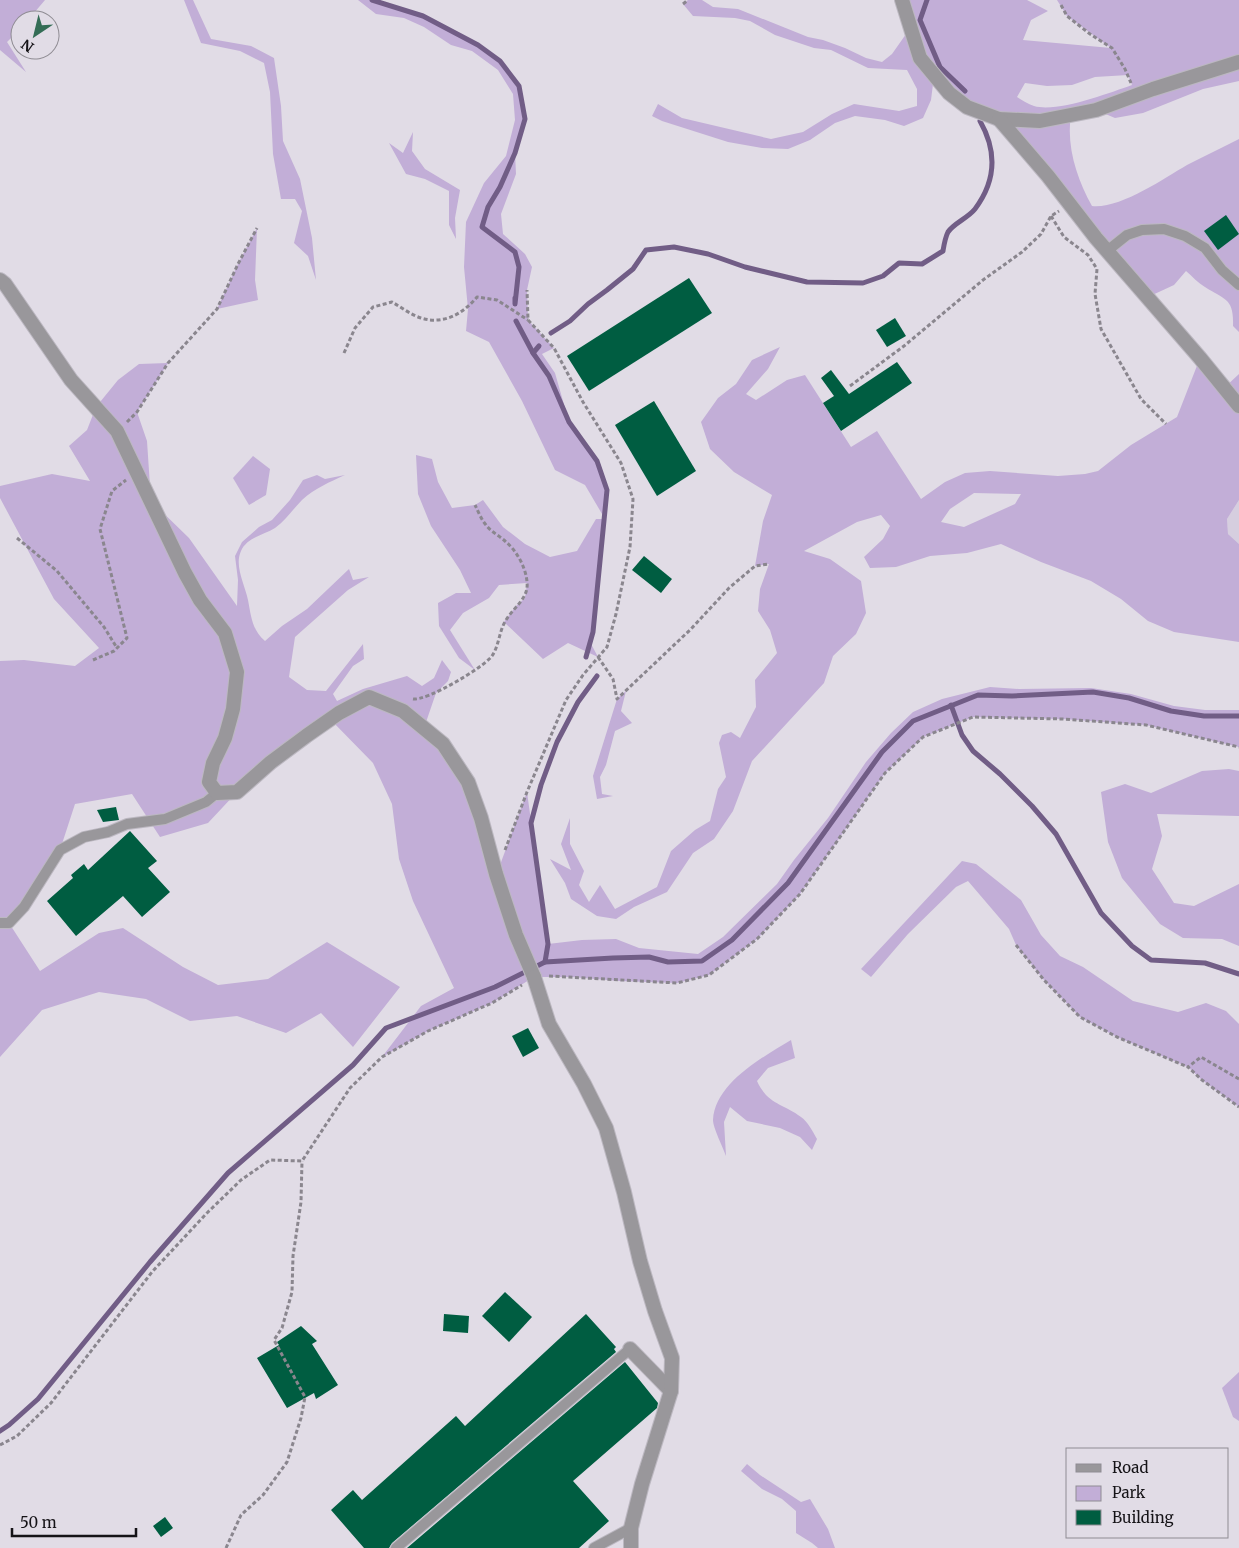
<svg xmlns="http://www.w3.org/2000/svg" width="1239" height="1548" viewBox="0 0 1239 1548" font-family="Merriweather,serif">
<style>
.built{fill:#d6cedf}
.green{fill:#c2aed7;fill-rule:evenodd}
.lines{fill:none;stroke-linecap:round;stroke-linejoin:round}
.stream{stroke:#715d86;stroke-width:5}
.building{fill:#005d41}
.service-casing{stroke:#bcb8c1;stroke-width:12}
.minor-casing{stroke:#bcb8c1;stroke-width:16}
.tertiary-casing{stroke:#bcb8c1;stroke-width:16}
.path{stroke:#8a868e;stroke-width:3;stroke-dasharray:4 2.5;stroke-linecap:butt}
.service{stroke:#99979b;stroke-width:10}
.minor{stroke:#99979b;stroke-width:14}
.tertiary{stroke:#99979b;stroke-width:14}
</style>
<rect width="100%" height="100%" fill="#e1dce6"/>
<path class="built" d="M1239 500V544L1228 534 1227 519Z"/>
<g class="green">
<path d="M0 0H45L28 20H20V29L7 42 26 72 0 50Z"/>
<path d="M184 0H193L211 39 251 46 274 58 281 106 283 141 300 179 312 238 316 280 308 256 294 243 302 211 295 199H281L273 154 270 92 264 63 240 51 201 43Z"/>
<path d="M358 0H372L423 16 478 45 500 61 519 86 525 119 515 153 516 174 501 214 503 234 525 254 532 267 527 290 528 320 554 348 542 354 555 373 569 422 597 461 607 490 596 602 590 642 598 657 568 643 543 659 504 622 516 606 525 598 527 583 499 585 489 598 463 613 450 630 475 670 459 658 439 626 438 603 456 593H471L460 570 431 526 418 494 416 455 432 459 438 482 452 508 475 505 483 500 503 527 525 544 550 557 577 551 596 519H605L585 485 555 470 522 401 489 342 466 331 468 309 464 267 466 222 484 183 506 156 515 120 513 94 498 70 472 51 451 45 424 27 404 18 376 14Z"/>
<path d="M688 0H702L713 7 738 9 808 37 823 40 845 48 866 58 882 62 892 54 911 27 902 0H1027L1048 11 1031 20 1023 40 1111 48 1067 16 1057 0H1239V81L1203 89 1143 113 1115 118 1096 110 1071 115C1066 146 1077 179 1092 206 1120 209 1163 179 1187 165 1204 156 1222 148 1239 139V332L1233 326C1234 298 1225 300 1205 287 1198 283 1192 276 1186 271L1174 285 1148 297 999 119 967 107 934 76 931 100 923 118 904 126 885 120 855 116 835 123 810 140 788 149 762 148 728 142 662 121 652 116 658 104 682 118 771 139 803 132 832 114 854 104 899 111 917 106V89L907 70 868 68 831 50 814 48 775 35 750 21 735 18 693 16 683 4ZM1128 75 1132 85C1109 93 1057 113 1034 106 1028 104 1022 100 1017 97L1025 83 1047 86 1072 85 1095 77Z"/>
<path d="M413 132 412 151 425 169 460 190 455 218 456 239 449 225V191L425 179 406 174 389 143 403 153Z"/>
<path d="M257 228 255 280 258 300 217 309 238 264Z"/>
<path d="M780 347 768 369 746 394 756 400 787 380 805 375 851 447 877 431 921 499 945 482 965 473 990 471 1058 476 1085 474 1098 471 1131 445 1177 417 1200 358 1224 388 1239 374V500L1227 519 1228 534 1239 544V642L1174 632 1148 621 1121 599 1091 581 1041 562 1001 544 967 553 930 556 896 567 870 568 864 557 883 539 890 526 881 515 857 522 804 551 830 559 861 581 866 613 856 634 833 656 824 683 752 761 733 811 714 839 693 853 667 892 634 907 616 919 597 916 571 899 565 883 550 859 571 870 561 844 570 818V844L584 871 579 885 589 902 600 885 615 909 657 887 671 851 695 830 710 821 718 789 726 777 719 743 722 735 731 732 740 738 756 707 755 680 777 653 770 630 758 611 760 589 769 564 755 566 763 521 772 495 734 472 710 449 701 422 718 398 736 384 752 360ZM974 493 1020 494H1021L1015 504 964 527 941 522 950 509Z"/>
<path d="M168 363 137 412 147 441 151 501 189 538 237 606 238 580 235 556 242 542 259 527 272 520 290 500 303 480 317 475 325 479 345 475C330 482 315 488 302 500 293 509 286 520 275 528 264 535 247 537 241 551 234 566 245 585 248 600 251 616 252 630 265 641L282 626 307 609 349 569 353 580 369 577 348 590 295 637 289 677 307 690 326 691 363 644 364 659 353 666 333 694 337 701 363 689 407 676 422 686 434 678 442 660 451 672 448 681 436 693 424 728 468 782 497 873 527 792 548 944 582 940 616 939 639 948 698 954 723 937 777 884 794 860 828 818 866 762 891 733 913 712 942 699 990 687 1019 689 1091 688 1131 694 1174 706 1205 710H1239V747L1146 725 1063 719 973 717 923 737 885 773 800 894 757 939 709 975 677 983 619 981 572 977H534L492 1003 428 1031 382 1057 421 1006 454 988 413 901 399 859 392 804 373 763 330 719 237 792 208 823 160 837 132 794 75 804 60 850 9 923 40 971 99 933 123 928 183 967 218 985 268 979 327 942 400 987 353 1047 321 1013 286 1033 237 1016 190 1021 146 999 99 992 42 1010 0 1057V661L24 660 75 666 99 648 54 599 0 498V486L52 474 90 481 69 446 87 430 96 407 118 380 139 364Z"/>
<path d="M253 456 270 469 266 495 249 505 233 478Z"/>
<path d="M626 691 621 711 632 723 615 731 606 765 600 777 602 794 613 796 597 799 593 776 617 699Z"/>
<path d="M1229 769 1239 771V816L1157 814 1162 836 1152 869 1174 903 1194 906 1239 884V946L1222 939 1183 938 1160 924 1122 878 1108 842 1101 792 1125 784 1151 793 1202 771Z"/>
<path d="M962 861 976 864 1021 900 1041 935 1060 956 1083 967 1133 1001 1178 1012 1206 1003 1226 1011 1239 1024V1107L1202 1080 1188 1067 1117 1037 1080 1017 1044 980 1016 945 1009 929 968 881 956 887 908 934 871 977 861 969Z"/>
<path d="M791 1040 795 1058 768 1068 757 1081C768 1105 783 1103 801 1117 808 1122 813 1132 817 1139L812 1150 800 1137 780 1128 747 1121 730 1107 724 1122 726 1156C723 1147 713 1128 713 1120 715 1083 763 1057 791 1040Z"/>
<path d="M1239 1372V1421L1233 1417 1222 1388Z"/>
<path d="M747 1464 760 1475 801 1502 810 1499 828 1529 835 1548H818L812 1543 796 1533V1511L782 1499 762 1489 741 1471Z"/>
</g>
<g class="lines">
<g class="stream">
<path d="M372 0 423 16 478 45 500 61 519 86 525 119 515 153 500 187 488 207 482 227 515 252 519 267 515 304V298"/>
<path d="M927 0 920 20 940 67 965 91"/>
<path d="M516 321 533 353 549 376 569 422 597 461 607 490 593 632 586 657"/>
<path d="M551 333 570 321 588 304 607 290 633 269 646 250 674 247 708 254 745 267 807 282 863 283 883 276 899 263 922 264 943 251C944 245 945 238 948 232 954 223 968 218 975 209 996 181 997 151 980 121"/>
<path d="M533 353 539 346"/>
<path d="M951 705 962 735 973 751 1000 774 1032 806 1056 834 1101 913 1132 946 1151 960 1205 963 1239 974"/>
<path d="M545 962 548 944 531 823 541 785 557 742 578 702 597 676"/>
<path d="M0 1431 9 1425 38 1399 150 1262 228 1173 353 1065 386 1028 495 987 545 962 613 958 649 957 668 962 702 961 732 940 788 883 882 752 913 721 978 695 1012 696 1093 692 1129 698 1171 711 1204 716H1239"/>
</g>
</g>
<g class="building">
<path d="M1226 215 1239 234 1218 250 1204 231Z"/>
<path d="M689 278 712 313 589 391 567 356Z"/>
<path d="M895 318 906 336 887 347 876 330Z"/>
<path d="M897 362 912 383 841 431 823 403 834 396 821 378 831 370 849 394Z"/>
<path d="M654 401 696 471 657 496 615 425Z"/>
<path d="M644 556 672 579 661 593 632 570Z"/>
<path d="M116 807 119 820 103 822 97 810Z"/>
<path d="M130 831 157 861 148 868 170 892 142 917 123 896 76 936 47 901 73 878 71 875 84 864 88 870Z"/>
<path d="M528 1028 539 1048 523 1057 512 1036Z"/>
<path d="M505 1292 532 1317 509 1342 482 1316Z"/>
<path d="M444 1314 469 1316 468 1333 443 1331Z"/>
<path d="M586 1314 616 1347 614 1349 616 1352 392 1543 389 1548H364L331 1510 353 1490 362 1500 456 1416 465 1426Z"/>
<path d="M301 1326 317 1341 312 1344 338 1385 316 1399 314 1393 287 1408 257 1358 279 1345 277 1342Z"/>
<path d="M625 1362 658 1403 657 1408 573 1481 609 1521 579 1548H407Z"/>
<path d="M165 1517 173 1528 161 1537 153 1526Z"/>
</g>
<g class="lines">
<g class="service-casing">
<g id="service">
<path d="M1107 251 1127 235 1142 230 1164 229 1185 236 1205 248 1222 270 1239 285"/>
<path d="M0 923H9L24 907 60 850 84 837 108 832 127 824 165 819 206 802 217 793"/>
<path d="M396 1548 630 1349"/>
<path d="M594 1548 631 1528"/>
</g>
</g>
<g class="minor-casing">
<g id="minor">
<path d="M902 0 920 58 949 93 967 107 999 119 1040 121 1096 110 1153 89 1239 62"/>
<path d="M999 119 1048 176 1096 238 1200 358 1239 406"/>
<path d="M0 280 5 284 71 380 117 431 185 573 200 600 225 633 237 672 233 709 225 738 213 763 209 782 217 793 237 792 271 762 306 736 339 713 369 697 403 711 443 744 468 782 481 818 496 874 516 935 534 977"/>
<path d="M630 1349 671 1391"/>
</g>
</g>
<g class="tertiary-casing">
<path id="tertiary" d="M534 977 549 1024 584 1084 606 1128 624 1192 640 1261 655 1311 672 1358 671 1391 642 1484 631 1528V1548"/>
</g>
<g class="path">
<path d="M683 4 688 0"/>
<path d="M1061 5 1067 16 1090 34 1112 48 1125 69 1131 83"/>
<path d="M1051 216 1064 237 1088 255 1097 269 1095 294 1101 329 1141 399 1166 424"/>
<path d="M344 353 355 328 373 307 392 302C401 307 411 315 421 318 443 325 463 314 477 297L497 300 528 320"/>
<path d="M850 386 904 346 983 280 1022 252 1041 234 1051 216 1059 211"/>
<path d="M127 422 137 412 168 363 217 309 238 264 257 228"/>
<path d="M17 538 57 571 104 627 117 648"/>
<path d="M598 657 613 679 617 699 691 629 729 588 755 566 769 564"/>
<path d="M93 660 114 651 127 638 100 529 112 491 126 480"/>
<path d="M413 699C427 701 483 668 492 656 499 646 499 631 506 620 514 607 529 598 527 582 526 568 517 551 506 542 500 536 491 532 486 525 481 519 478 511 475 505"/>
<path d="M505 850 527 792 566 700 583 675 607 647 616 614 630 547 633 499 621 463 583 402 554 348 528 320 527 290"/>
<path d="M1016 945 1044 980 1080 1017 1117 1037 1188 1067"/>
<path d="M549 976 677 983 709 975 757 939 800 894 885 773 923 737 973 717 1063 719 1146 725 1239 747"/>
<path d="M1239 1079 1201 1057 1188 1067 1202 1080 1239 1107"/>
<path d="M0 1445 17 1436 51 1403 152 1272 207 1213 241 1180 270 1160 302 1161 350 1088 382 1057 428 1031 492 1003 522 985"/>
<path d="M226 1548 241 1515 263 1495 287 1462 301 1418 305 1397 274 1340 282 1328 292 1292 293 1256 301 1202 302 1161"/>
</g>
<use href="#service" class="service"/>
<use href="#minor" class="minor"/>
<use href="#tertiary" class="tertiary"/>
</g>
<rect x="1066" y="1448" width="162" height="90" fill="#e1dce6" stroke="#8f8c93"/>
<rect x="1076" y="1464" width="25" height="8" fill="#99979b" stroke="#8f8c93"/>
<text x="1112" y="1473" font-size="15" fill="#151317">Road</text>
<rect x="1076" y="1486" width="25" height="15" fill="#c2aed7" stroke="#8f8c93"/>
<text x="1112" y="1498" font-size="15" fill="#151317">Park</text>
<rect x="1076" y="1510" width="25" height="15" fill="#005d41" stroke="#8f8c93"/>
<text x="1112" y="1523" font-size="15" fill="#151317">Building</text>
<g transform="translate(35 35) rotate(215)"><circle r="24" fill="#e1dce6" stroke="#8f8c93"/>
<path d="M0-4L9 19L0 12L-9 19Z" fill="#346d56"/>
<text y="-8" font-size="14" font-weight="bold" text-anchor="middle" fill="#151317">N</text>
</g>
<path d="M12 1528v8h124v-8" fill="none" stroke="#151317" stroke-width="2.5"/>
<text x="20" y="1528" font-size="15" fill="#151317" stroke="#e1dce6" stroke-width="4" paint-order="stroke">50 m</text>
</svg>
